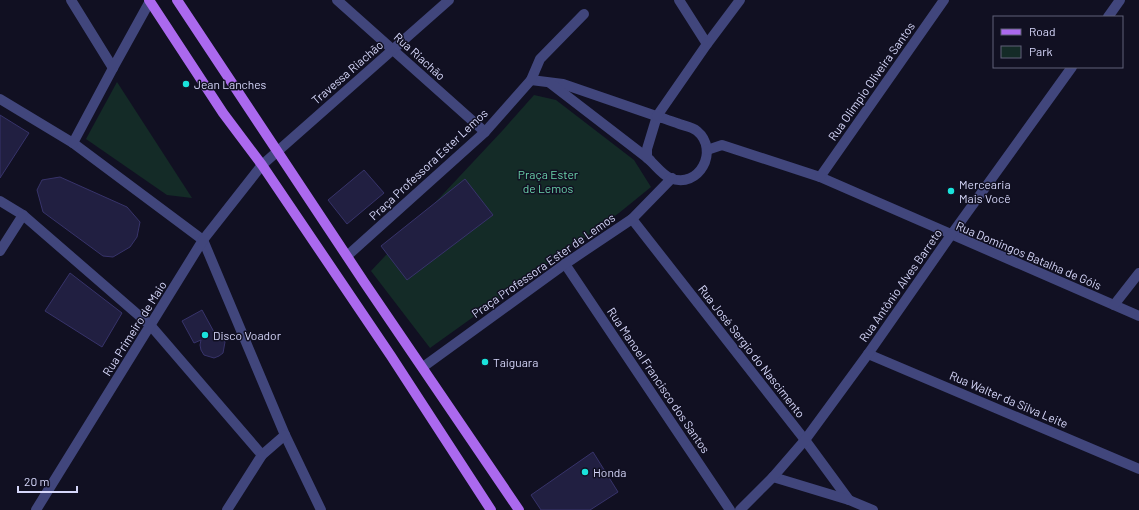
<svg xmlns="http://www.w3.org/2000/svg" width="1139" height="510" viewBox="0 0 1139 510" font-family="Barlow,sans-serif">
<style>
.green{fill:#142b27}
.building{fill:#211f41;stroke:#37336a}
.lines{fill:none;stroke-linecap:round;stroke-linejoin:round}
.minor{stroke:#41467c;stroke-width:10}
.major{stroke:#ab69ee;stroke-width:10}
.poi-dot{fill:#1ae3dc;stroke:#111022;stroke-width:1.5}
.labels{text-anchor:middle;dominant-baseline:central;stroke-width:3;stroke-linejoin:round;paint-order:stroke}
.street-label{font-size:12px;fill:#d6d7fa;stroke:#111022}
.poi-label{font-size:12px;fill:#d6d7fa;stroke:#111022;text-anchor:start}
.park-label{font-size:12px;fill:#6ad2aa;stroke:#111022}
</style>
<rect width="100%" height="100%" fill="#111022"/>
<g class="green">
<path d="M117 82 192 198 167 195 86 139Z"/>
<path d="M534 95 556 100 634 160 651 187 619 213 430 348 371 271 503 130Z"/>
</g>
<g class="building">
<path d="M0 115 29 133 0 178Z"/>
<path d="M364 170 384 193 347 224 328 200Z"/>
<path d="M60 177 127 207 140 222 137 237 130 247 113 257 103 256 43 212 37 190 42 180Z"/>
<path d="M465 179 493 215 407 280 381 246Z"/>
<path d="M70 273 122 313 102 347 45 311Z"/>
<path d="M202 310 214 332 219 334 223 337 225 342 223 353 219 356 214 358 204 355 201 350 200 345 201 340 194 343 182 321Z"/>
<path d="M593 452 618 492 590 510H541L531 495Z"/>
</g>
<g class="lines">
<g class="minor">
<path d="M71 0 113 68"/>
<path d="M337 0 485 132"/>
<path d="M679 0 707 44"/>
<path d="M1108 17 1120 0"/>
<path d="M531 80 563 84 662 118"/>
<path d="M550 83 650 160"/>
<path d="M0 99 73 143 203 240"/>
<path d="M657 116C663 118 670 121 677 123 683 126 691 126 697 131 720 150 699 190 670 178 661 174 655 164 647 158V149Z"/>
<path d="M657 116 707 44 740 0"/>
<path d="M73 143 113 68 150 1"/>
<path d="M707 150 722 145 820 177 1139 316"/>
<path d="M820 177 944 0"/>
<path d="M0 201 23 215 151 326 262 455"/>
<path d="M632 219 805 440 849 500"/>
<path d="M203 240 285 435 321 510"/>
<path d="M0 251 23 215"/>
<path d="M347 256 485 132 531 80 540 59 584 14"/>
<path d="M565 264 730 510"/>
<path d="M1114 305 1139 273"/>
<path d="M868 354 1139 469"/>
<path d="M423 367 565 264 632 219 672 178"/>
<path d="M773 477 849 500 873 510"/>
<path d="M36 510 203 240 262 165 449 0"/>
<path d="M227 510 262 455 285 435"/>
<path d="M740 510 773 477 805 440 868 354 951 235 1072 67"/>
</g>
<g class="major">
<path d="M149 0 223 113 262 165 391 356 491 510"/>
<path d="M177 0 364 282 519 510"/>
</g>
</g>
<g class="poi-dot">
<circle cx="186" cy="84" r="4"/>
<circle cx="951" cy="191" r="4"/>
<circle cx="205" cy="335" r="4"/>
<circle cx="485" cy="362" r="4"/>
<circle cx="585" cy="472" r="4"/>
</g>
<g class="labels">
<g class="street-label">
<text transform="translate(420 56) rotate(42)">Rua Riachão</text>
<text transform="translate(347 72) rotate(-41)">Travessa Riachão</text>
<text transform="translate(871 81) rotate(-55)">Rua Olimpio Oliveira Santos</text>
<text transform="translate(428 164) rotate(-43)">Praça Professora Ester Lemos</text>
<text transform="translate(1029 255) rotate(23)">Rua Domingos Batalha de Góis</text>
<text transform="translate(543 265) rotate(-35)">Praça Professora Ester de Lemos</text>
<text transform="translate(900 285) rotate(-55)">Rua Antônio Alves Barreto</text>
<text transform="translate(134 328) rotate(-58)">Rua Primeiro de Maio</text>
<text transform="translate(752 351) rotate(52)">Rua José Sergio do Nascimento</text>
<text transform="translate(659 380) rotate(56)">Rua Manoel Francisco dos Santos</text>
<text transform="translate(1009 399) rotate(23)">Rua Walter da Silva Leite</text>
</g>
<g class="poi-label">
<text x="194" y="84">Jean Lanches</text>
<text x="959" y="184">Mercearia<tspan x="959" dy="14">Mais Você</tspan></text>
<text x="213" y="335">Disco Voador</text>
<text x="493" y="362">Taiguara</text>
<text x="593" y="472">Honda</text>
</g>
<g class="park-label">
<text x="548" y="174">Praça Ester<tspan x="548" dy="14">de Lemos</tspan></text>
</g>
</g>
<rect x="993" y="16" width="130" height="52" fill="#111022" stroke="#606078"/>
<rect x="1001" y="29" width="20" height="6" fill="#ab69ee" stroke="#606078"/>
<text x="1029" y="36" font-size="12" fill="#d6d7fa">Road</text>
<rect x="1001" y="46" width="20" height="12" fill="#142b27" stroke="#606078"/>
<text x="1029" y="56" font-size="12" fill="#d6d7fa">Park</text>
<path d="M18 486v6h59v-6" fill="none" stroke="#d6d7fa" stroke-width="2"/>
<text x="24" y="486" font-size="12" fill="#d6d7fa" stroke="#111022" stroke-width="3" paint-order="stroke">20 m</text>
</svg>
